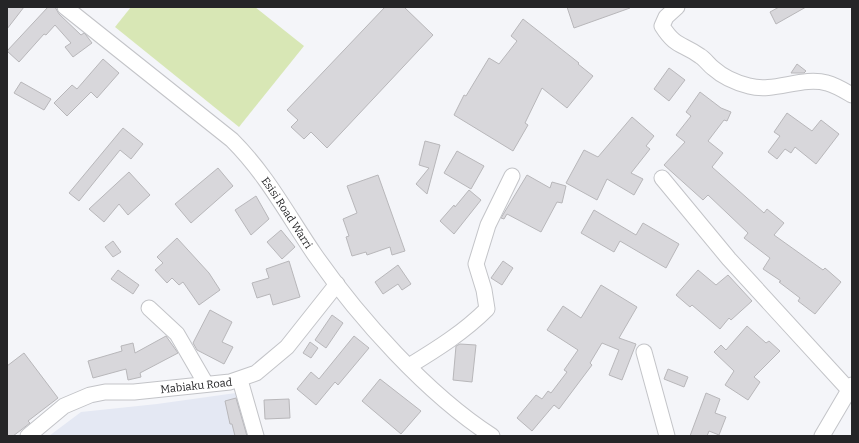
<svg xmlns="http://www.w3.org/2000/svg" width="859" height="443" viewBox="0 0 859 443" font-family="Bitter,serif">
<style>
.built{fill:#e4e8f3}
.green{fill:#d8e7b5}
.building{fill:#d8d7db;stroke:#b8b7ba}
.lines{fill:none;stroke-linecap:round;stroke-linejoin:round}
.minor-casing{stroke:#c3c4c8;stroke-width:17}
.minor{stroke:#fff;stroke-width:15}
.labels{text-anchor:middle;dominant-baseline:central;stroke-width:4;stroke-linejoin:round;paint-order:stroke}
.street-label{font-size:11px;fill:#252527;stroke:#fff}
</style>
<rect width="100%" height="100%" fill="#f4f5f9"/>
<path class="built" d="M250 391 265 436H49L81 412 157 404Z"/>
<path class="green" d="M131 7H255L304 46 239 127 115 27Z"/>
<g class="building">
<path d="M7 7H24L7 29Z"/>
<path d="M48 7H55L59 14 81 35 84 33 86 35 92 43 73 57 65 47 71 43 55 25 46 35 44 34 19 62 7 51Z"/>
<path d="M385 7H404L433 35 327 148 311 132 304 139 291 127 298 120 287 110Z"/>
<path d="M567 7H630V8L574 28Z"/>
<path d="M779 7H806L776 24 770 12Z"/>
<path d="M523 19 579 63 578 64 593 76 567 108 542 88 525 123 528 125 513 151 454 115 464 95 466 96 489 58 499 64 517 41 511 36Z"/>
<path d="M103 59 119 73 97 98 91 92 67 116 54 103 72 85 77 89Z"/>
<path d="M797 64 806 71 804 73H791Z"/>
<path d="M669 68 685 80 669 101 654 89Z"/>
<path d="M21 82 51 99 44 110 14 93Z"/>
<path d="M700 92 721 108 731 112 727 121 724 120 708 141 723 153 712 167 764 213 767 209 784 223 774 235 823 270 825 268 841 282 815 314 798 301 800 298 779 282 781 281 763 269 770 258 744 238 748 233 708 195 703 200 664 165 685 142 676 135 691 116 686 112Z"/>
<path d="M787 113 812 131 821 120 839 134 816 164 795 147 791 153 785 149 777 159 768 152 780 136 774 132Z"/>
<path d="M632 117 654 136 646 146 650 149 631 173 643 179 634 195 607 179 597 200 566 183 584 150 598 157Z"/>
<path d="M123 128 143 144 131 159 120 150 79 201 69 193Z"/>
<path d="M425 141 440 145 427 194 416 184 429 168 419 165Z"/>
<path d="M457 151 484 166 471 189 444 173Z"/>
<path d="M218 168 233 186 191 223 175 204Z"/>
<path d="M129 172 150 195 128 215 119 204 104 222 89 209Z"/>
<path d="M378 175 405 251 392 255 390 247 367 255 366 252 352 256 346 237 349 236 343 219 357 213 347 186Z"/>
<path d="M527 175 550 188 552 182 566 186 562 203 557 202 541 232 507 214 504 219 501 218Z"/>
<path d="M469 190 481 200 454 234 440 221 454 205 455 207Z"/>
<path d="M256 196 269 219 251 235 235 210Z"/>
<path d="M594 210 636 235 643 223 679 244 666 268 620 241 614 252 581 233Z"/>
<path d="M281 230 295 247 282 259 267 242Z"/>
<path d="M177 238 209 273 220 290 199 305 183 282 179 285 172 278 167 283 155 270 163 263 157 257Z"/>
<path d="M113 241 121 252 113 257 105 247Z"/>
<path d="M289 261 300 297 273 305 270 294 257 298 252 283 269 278 266 269Z"/>
<path d="M503 261 513 268 502 285 491 278Z"/>
<path d="M398 265 411 284 402 290 398 284 383 294 375 282Z"/>
<path d="M118 270 139 285 133 294 111 279Z"/>
<path d="M698 270 716 285 728 275 752 301 731 320 729 318 720 329 692 305 690 307 676 295Z"/>
<path d="M601 285 637 307 619 338 636 344 622 380 609 375 619 350 602 343 590 363 592 365 559 409 554 405 532 431 517 418 536 395 542 399 548 391 551 393 567 372 564 370 578 350 547 330 563 306 581 318Z"/>
<path d="M210 310 232 322 222 342 233 347 224 364 197 350 193 343Z"/>
<path d="M332 315 343 323 326 348 315 340Z"/>
<path d="M747 326 766 343 769 341 780 351 754 377 760 382 748 400 725 385 734 371 714 352 721 345 726 350Z"/>
<path d="M166 336 178 353 140 373 141 377 128 380 126 369 93 378 88 361 122 351 121 346 133 343 135 353Z"/>
<path d="M354 336 369 348 338 385 335 382 316 405 297 389 311 372 319 379Z"/>
<path d="M310 342 318 348 311 358 303 353Z"/>
<path d="M460 344 476 345 472 382 453 380 456 346Z"/>
<path d="M24 353 58 398 28 421 30 423 21 430 13 436H7V366Z"/>
<path d="M668 369 688 377 684 387 664 379Z"/>
<path d="M380 379 421 411 401 434 362 401Z"/>
<path d="M706 393 720 399 715 413 726 417 719 435 709 431 707 436H690Z"/>
<path d="M236 398 247 436H235L232 424H230L225 401Z"/>
<path d="M289 399 290 418 265 419 264 400Z"/>
</g>
<g class="lines">
<g class="minor-casing">
<g id="minor">
<path id="s1" d="M65 7 232 140C267 175 287 214 315 255 359 318 427 394 492 436"/>
<path d="M677 7 666 17 662 26C676 48 682 43 700 56 705 59 709 65 713 68 723 77 737 83 749 86 774 93 802 76 827 83 835 85 845 91 852 95"/>
<path d="M662 178 729 259 849 390"/>
<path d="M149 308 177 334 206 384"/>
<path d="M644 352 667 436"/>
<path d="M409 366C437 349 464 332 487 309L484 290 476 264 488 225 512 176"/>
<path d="M240 380 256 436"/>
<path id="s2" d="M28 436 64 406 90 395 105 392H134L230 382 256 373 287 347 337 284"/>
<path d="M822 436 852 385"/>
</g>
</g>
<use href="#minor" class="minor"/>
</g>
<g class="labels">
<g class="street-label">
<text stroke="none"><textPath href="#s1" startOffset="305">Esisi Road Warri</textPath></text>
<text stroke="none"><textPath href="#s2" startOffset="182">Mabiaku Road</textPath></text>
</g>
</g>
<rect width="859" height="443" fill="none" stroke="#252527" stroke-width="16"/>
</svg>
